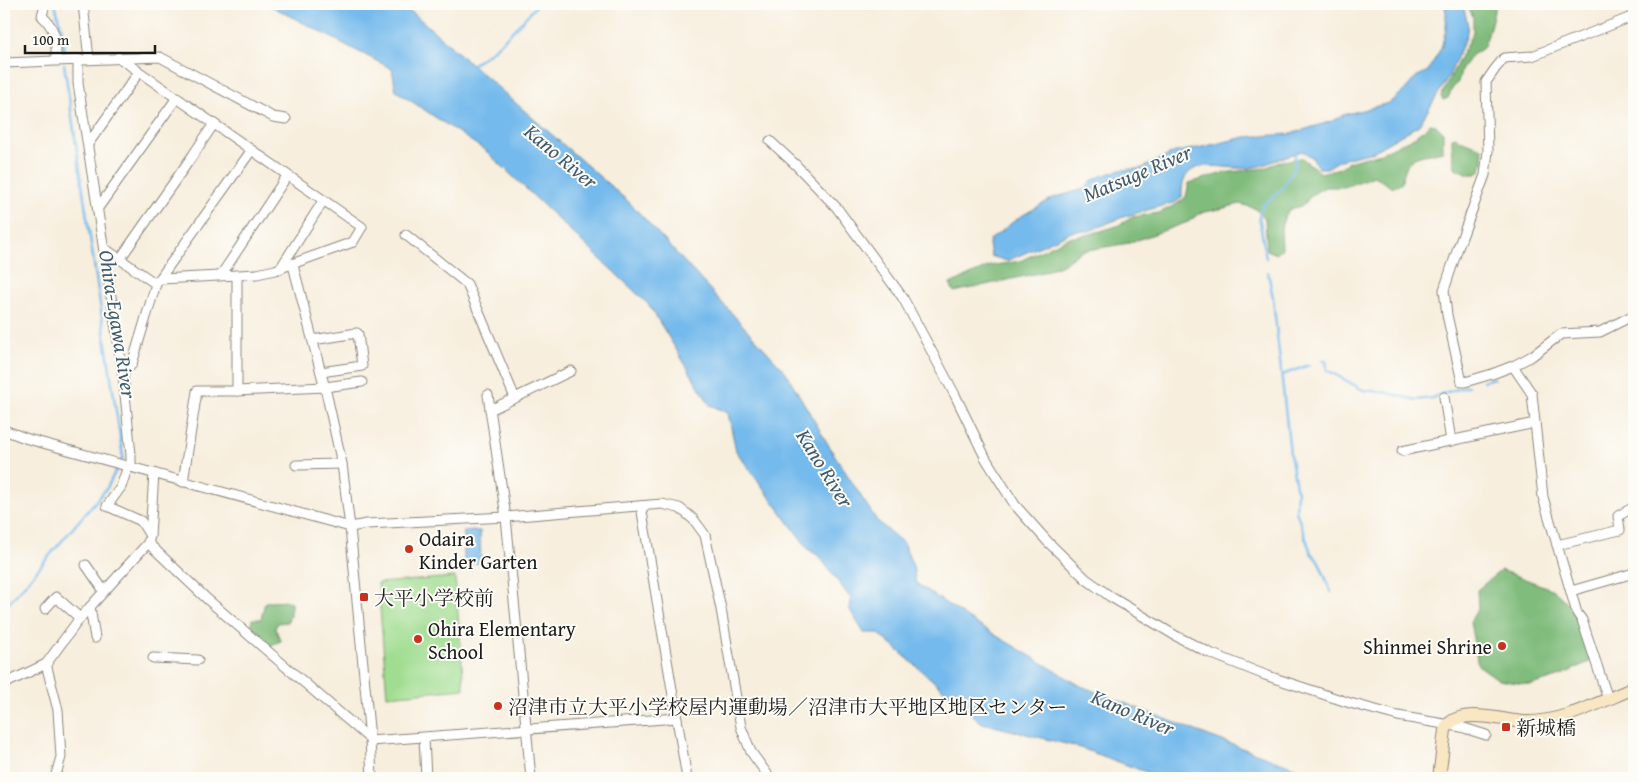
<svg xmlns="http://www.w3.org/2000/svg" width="1638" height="782" viewBox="0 0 1638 782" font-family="'Gentium Book Plus','Noto Serif JP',serif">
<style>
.green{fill:#a0dd91;stroke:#5e7c56}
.forest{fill:#80bc7b;stroke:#4e6c4c}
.water{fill:#75baec;stroke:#486b84}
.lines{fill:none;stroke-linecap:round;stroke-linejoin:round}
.stream{stroke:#75baec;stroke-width:2.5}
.street-casing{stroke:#8a857c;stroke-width:11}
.secondary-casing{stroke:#8a857c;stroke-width:14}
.street{stroke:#fff;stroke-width:9}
.secondary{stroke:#f9e7c3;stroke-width:12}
.poi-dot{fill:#c8321e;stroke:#fdfcf7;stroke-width:2}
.labels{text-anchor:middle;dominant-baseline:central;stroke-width:4;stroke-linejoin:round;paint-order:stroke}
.poi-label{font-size:20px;fill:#1c1c1c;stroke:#fdfcf7;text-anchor:start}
.water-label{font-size:21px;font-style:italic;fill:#405b6f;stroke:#fdfcf7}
</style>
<rect width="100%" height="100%" fill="#fdfcf7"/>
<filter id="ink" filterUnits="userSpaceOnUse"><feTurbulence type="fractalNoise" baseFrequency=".02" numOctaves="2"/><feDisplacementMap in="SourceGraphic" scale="10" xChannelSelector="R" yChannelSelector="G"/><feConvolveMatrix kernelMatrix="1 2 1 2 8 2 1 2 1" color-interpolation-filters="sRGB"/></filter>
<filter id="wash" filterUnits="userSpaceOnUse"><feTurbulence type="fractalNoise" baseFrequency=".0096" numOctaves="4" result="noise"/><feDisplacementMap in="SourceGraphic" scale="20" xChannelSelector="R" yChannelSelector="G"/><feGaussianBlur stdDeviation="1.12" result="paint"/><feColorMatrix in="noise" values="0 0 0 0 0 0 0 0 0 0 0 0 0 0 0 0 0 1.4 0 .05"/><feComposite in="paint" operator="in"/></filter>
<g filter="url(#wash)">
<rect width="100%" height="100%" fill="#f7eedd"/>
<path class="green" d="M455 577 464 689 387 696 378 583Z"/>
<g class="forest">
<path d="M1467 4H1496L1488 35 1483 48 1471 56 1462 68 1458 82 1452 89 1448 98 1443 100 1441 96 1473 32V17Z"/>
<path d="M1429 124 1436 125 1443 132V151C1414 158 1408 153 1401 184L1391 187 1374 176 1344 187H1325L1311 195 1304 205 1290 209 1285 215 1281 228 1282 249 1277 254 1267 250 1265 218 1254 208 1240 204 1220 209 1200 213 1188 222 1129 243 1081 251 1065 263 1043 272 954 292 950 284 990 266 1020 261 1068 238 1087 235 1117 226 1133 217 1159 213 1177 204 1186 197 1189 183 1223 173 1265 168 1282 161 1302 158 1321 173 1340 168 1348 162 1381 153 1414 137 1425 129Z"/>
<path d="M1456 137C1464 143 1473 144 1482 148 1484 157 1484 168 1477 174H1469L1456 169C1452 160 1452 148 1452 138Z"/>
<path d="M1501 570 1554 590 1577 613 1591 661 1558 677 1531 685 1499 680 1478 665 1470 622 1478 608 1477 590Z"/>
<path d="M288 601 291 603C292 608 289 612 290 617L287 622 278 623 275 628 281 641 269 646C258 641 250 632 252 619H261L265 602Z"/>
</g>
<g class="water">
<path d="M267 4H395L413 13 631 204 785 371 832 451 877 521 903 543 913 566 916 583 975 623 1081 686 1209 736 1308 772 1331 778H1162L1078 747 982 723 878 633H864L850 610 851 599 819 556 809 550 736 451 728 413 710 405 649 305 486 151 396 91 392 69Z"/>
<path d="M1444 4H1463L1468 26 1466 37 1448 78 1419 125 1372 152 1340 160 1327 168H1318L1312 157 1302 151C1286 155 1266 166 1250 168 1224 171 1180 151 1182 197L1176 202 1123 217 1089 231H1074L1007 261 991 256 989 244 990 240 1018 218 1053 198 1084 189 1091 181 1101 176 1120 170 1142 168 1175 152 1198 148 1245 137 1290 134 1332 121 1343 115 1389 103 1404 91 1416 77 1428 71 1441 48 1446 29V11Z"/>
<path d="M464 531H480L481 563H464Z"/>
</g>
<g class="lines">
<g class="stream">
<path d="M55 4 63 35 64 58"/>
<path d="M64 64 123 457 121 461"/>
<path d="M471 65C498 50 517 26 538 4"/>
<path d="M1266 258 1259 216 1262 206 1282 189 1295 166V149"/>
<path d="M1268 272 1273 298 1290 453 1297 492 1296 511 1311 553 1319 562 1331 592"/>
<path d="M1554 334C1563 326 1572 328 1582 329"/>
<path d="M1322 361 1326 360 1327 370 1363 390 1384 392 1416 400 1432 398 1444 393 1468 386"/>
<path d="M1282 375 1309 365"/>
<path d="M1483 381 1494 378"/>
<path d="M4 609 107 488 118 466"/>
</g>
</g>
</g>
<g filter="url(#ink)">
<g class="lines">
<g class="street-casing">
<g id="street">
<path d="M83 4 89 59"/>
<path d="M44 8 42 16C57 30 56 41 56 60"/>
<path d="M1634 16 1532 56 1504 58 1495 69 1486 82 1488 151 1485 175 1458 248 1444 290 1447 315 1462 382H1465L1492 374 1513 366 1532 356 1561 334 1600 332 1634 315"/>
<path d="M118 57 362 227 353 242 275 270 257 274 161 279"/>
<path d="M78 59V83L123 374 131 455V467"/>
<path d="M4 63 160 57 273 117 286 119"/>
<path d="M770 141 796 165 837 208 903 298 955 395 986 459 1015 505 1048 542 1086 579 1111 597 1176 636 1210 653 1265 675 1350 703 1398 716 1461 727 1486 735"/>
<path d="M88 144 139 72"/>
<path d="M98 208 176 99"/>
<path d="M406 235 467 284 515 398"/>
<path d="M104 248 156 284"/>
<path d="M120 259 193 155 213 125"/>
<path d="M293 265 327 396 342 464 350 527 370 739 372 778"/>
<path d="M280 269 323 201"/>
<path d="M221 275 287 176"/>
<path d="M313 340 357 333 358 334 362 366 321 372"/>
<path d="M1513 366 1532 394 1543 497 1577 613 1582 620 1608 699"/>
<path d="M123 374 132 364 156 284 251 151"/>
<path d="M237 391 325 387 362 382"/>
<path d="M488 395 506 517 531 778"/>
<path d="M1444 397 1451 441"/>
<path d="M490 410 571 371"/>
<path d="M4 430 28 439 350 527 367 524 506 517 662 504 679 508 686 513 694 520 705 535 721 609 741 727 751 752 770 778"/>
<path d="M1402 451 1535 423"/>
<path d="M296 465 342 464"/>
<path d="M128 466 121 487 107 506 141 521 150 536"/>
<path d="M183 482 197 391H237V275"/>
<path d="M641 506 687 778"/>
<path d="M148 543 207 599 370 739"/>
<path d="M1557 545 1620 530 1618 516 1634 507"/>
<path d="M86 565 104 591"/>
<path d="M1571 591 1634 573"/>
<path d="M90 607 95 638"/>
<path d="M45 609 56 597 80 618"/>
<path d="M153 658 198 660"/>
<path d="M46 664 58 710 61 757 55 778"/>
<path d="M4 684 46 664 80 618 148 543 150 536 154 473"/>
<path d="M424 738 426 778"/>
<path d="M370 741 677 718"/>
</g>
</g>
<g class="secondary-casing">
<path id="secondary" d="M1439 778 1445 730C1455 705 1504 721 1524 722 1559 724 1602 701 1634 688"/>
</g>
<use href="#street" class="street"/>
<use href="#secondary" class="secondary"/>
</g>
</g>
<g class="poi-dot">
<circle cx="409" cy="549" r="5"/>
<rect x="359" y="592" width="10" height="10" rx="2.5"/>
<circle cx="418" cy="639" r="5"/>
<circle cx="1502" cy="646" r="5"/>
<circle cx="498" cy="706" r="5"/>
<rect x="1501" y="722" width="10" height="10" rx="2.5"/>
</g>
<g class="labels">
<g class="poi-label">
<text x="419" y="538">Odaira<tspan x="419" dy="23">Kinder Garten</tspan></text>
<text x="374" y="597">大平小学校前</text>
<text x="428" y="628">Ohira Elementary<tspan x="428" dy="23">School</tspan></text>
<text x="1492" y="646" text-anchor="end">Shinmei Shrine</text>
<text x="508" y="706">沼津市立大平小学校屋内運動場／沼津市大平地区地区センター</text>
<text x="1516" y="727">新城橋</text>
</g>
<g class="water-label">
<text transform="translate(561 156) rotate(40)">Kano River</text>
<text transform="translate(1137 173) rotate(-23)">Matsuge River</text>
<text transform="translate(118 324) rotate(81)">Ohira-Egawa River</text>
<text transform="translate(825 468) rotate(58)">Kano River</text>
<text transform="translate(1133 712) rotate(23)">Kano River</text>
</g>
</g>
<rect width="1638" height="782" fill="none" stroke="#fdfcf7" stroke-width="20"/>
<path d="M25 45v8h130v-8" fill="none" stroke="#1c1c1c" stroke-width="2.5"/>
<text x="32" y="45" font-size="15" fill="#1c1c1c" stroke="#fdfcf7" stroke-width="4" paint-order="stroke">100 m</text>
</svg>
